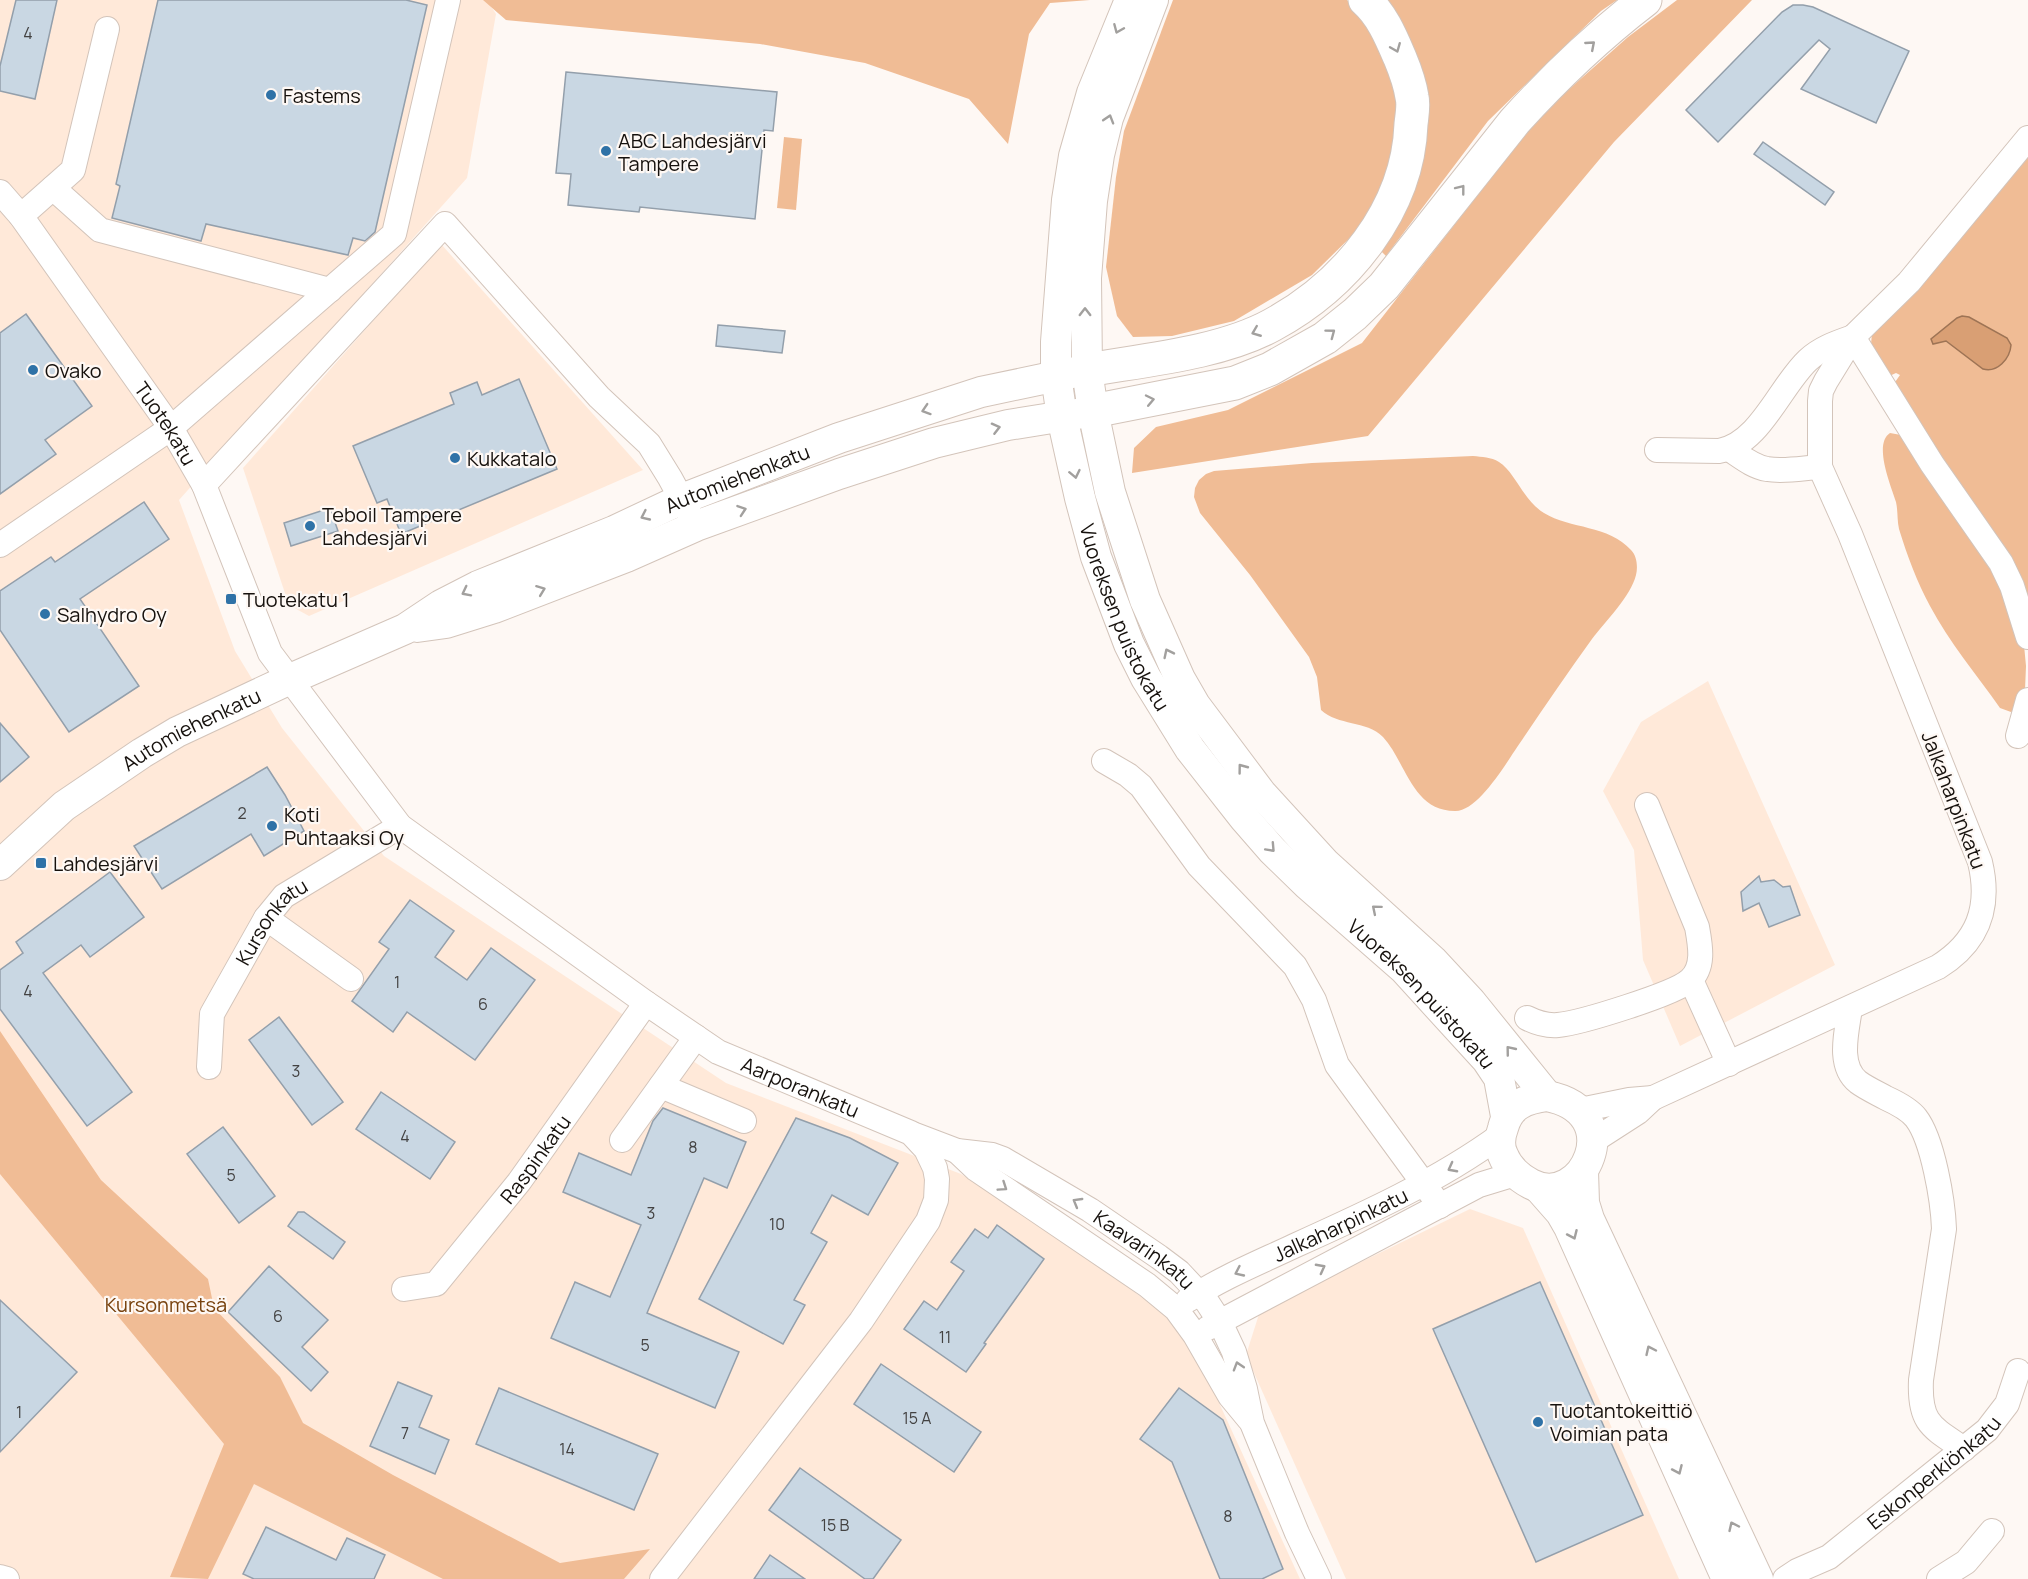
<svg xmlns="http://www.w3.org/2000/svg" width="2028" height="1579" viewBox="0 0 2028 1579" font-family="Manrope,sans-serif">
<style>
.built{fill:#ffe9d9}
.green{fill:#f0bc95;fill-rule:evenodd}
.water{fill:#d99f74;stroke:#9e7455;stroke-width:1.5}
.building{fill:#c9d7e3;stroke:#939fab;stroke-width:1.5}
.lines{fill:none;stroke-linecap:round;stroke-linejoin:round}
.minor-casing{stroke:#d3c4ba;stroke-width:26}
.major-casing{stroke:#d3c4ba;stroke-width:32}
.highway-casing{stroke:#d3c4ba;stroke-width:35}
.minor{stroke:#fff;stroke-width:24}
.major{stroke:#fff;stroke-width:30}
.highway{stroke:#fff;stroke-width:33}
.oneway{stroke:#a2a09e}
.poi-dot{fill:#2f72a7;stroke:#fef8f4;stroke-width:2}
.labels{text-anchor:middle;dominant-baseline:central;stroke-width:4.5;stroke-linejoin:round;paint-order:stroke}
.number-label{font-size:16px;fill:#434242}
.poi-label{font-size:20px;fill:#16110d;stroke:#fef8f4;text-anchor:start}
.street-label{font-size:20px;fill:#16110d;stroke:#fef8f4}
.park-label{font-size:20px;fill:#78420e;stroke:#fef8f4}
</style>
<rect width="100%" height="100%" fill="#fef8f4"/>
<g class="built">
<path d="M0 0H487L496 14 467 178 179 500 235 651 282 728 384 856 726 1083 961 1174 1066 1240 1186 1331 1300 1579H0Z"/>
<path d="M441 244 643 470 309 616 289 605 243 468Z"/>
<path d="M1708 681 1835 965 1680 1046 1643 960 1634 850 1603 791 1641 722Z"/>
<path d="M1470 1209 1523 1228 1679 1579H1346L1246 1355 1260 1311Z"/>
</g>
<g class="green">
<path d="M483 0H1090L1050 3 1029 34 1008 144 969 99 865 63 760 44 506 20Z"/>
<path d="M1173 0H1347L1373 33 1396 86 1398 126 1388 180 1365 223 1312 275 1234 321 1172 336 1133 337 1117 316 1106 267 1116 177 1124 131Z"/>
<path d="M1374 0H1617L1601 11 1488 121 1386 256 1379 249 1409 198 1425 144 1427 89 1399 26Z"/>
<path d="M1677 0H1752L1614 142 1368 436 1132 473 1134 448 1156 427 1228 410 1362 343 1541 114 1628 37Z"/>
<path d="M784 137 802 139 796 210 777 208Z"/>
<path d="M2028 146V595L2018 570 1948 472 1893 385 1900 375 1896 373 1885 378 1871 344 1872 333ZM1943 340 2011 345C2010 357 2004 362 1995 369Z"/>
<path d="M1890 433 1901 435 1981 542 2024 645 2026 666 2025 690 2018 710 2011 712 2000 708C1977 675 1949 642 1930 606 1917 582 1907 555 1899 529 1897 520 1898 511 1896 502 1891 486 1873 444 1890 433Z"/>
<path d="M1473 456C1482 457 1491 457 1499 462 1515 472 1523 500 1544 513 1570 529 1609 525 1631 550 1637 556 1638 567 1636 575 1631 596 1605 622 1592 639 1568 672 1545 706 1522 740 1509 758 1479 812 1455 811 1412 811 1406 762 1383 737 1366 720 1338 726 1321 710L1317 677 1309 657 1250 575 1200 513 1194 497 1195 488 1199 480 1206 474 1214 471 1312 463Z"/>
<path d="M0 1031 101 1180 208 1279 214 1308 280 1377 303 1423 393 1475 560 1563 650 1549 624 1579H443L254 1484 208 1579 170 1577 224 1444 0 1174Z"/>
</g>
<path class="water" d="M1962 316 1969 317 2007 338 2011 345C2010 359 1997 373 1983 369L1946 341 1933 344 1931 339 1957 318Z"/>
<g class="building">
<path d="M16 0H57L35 99 0 91V66Z"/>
<path d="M158 0H406L427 5 375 232 365 241 353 238 348 255 206 224 201 241 112 218 120 186 116 184Z"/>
<path d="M1793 5H1803L1813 7 1909 51 1876 123 1801 89 1830 49 1819 40 1718 142 1686 110 1782 12Z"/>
<path d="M566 72 777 92 773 131 764 130 755 219 640 207 639 212 568 205 571 174 556 173Z"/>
<path d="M1763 142 1834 192 1825 205 1754 154Z"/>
<path d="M26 314 92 406 45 440 56 454 0 494V333Z"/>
<path d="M718 325 785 331 782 353 716 346Z"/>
<path d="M519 379 557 469 401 534 387 499 377 503 353 446 454 404 450 393 477 382 482 395Z"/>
<path d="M144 502 169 539 80 599 139 686 69 732 0 630V591L51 557 55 562Z"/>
<path d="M330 508 338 531 291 546 284 523Z"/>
<path d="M0 723 29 757 0 782Z"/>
<path d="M267 767 285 795 304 831 264 856 251 834 162 889 134 846Z"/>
<path d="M110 872 144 917 90 957 81 945 43 973 132 1092 87 1126 0 1009V970L23 953 16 942Z"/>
<path d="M1759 876 1761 882 1774 880 1783 887 1790 886 1800 915 1769 927 1759 903 1743 911 1741 892Z"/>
<path d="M410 900 454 931 435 957 467 980 491 948 535 980 475 1060 407 1012 393 1032 352 1001 389 949 379 942Z"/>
<path d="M279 1017 343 1102 312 1125 249 1040Z"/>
<path d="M381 1092 455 1142 430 1179 356 1129Z"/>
<path d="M663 1108 746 1142 727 1188 704 1178 647 1313 739 1352 715 1408 551 1338 575 1282 610 1297 641 1225 563 1192 579 1153 631 1175 653 1121Z"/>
<path d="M796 1118 850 1138 898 1163 868 1215 832 1195 811 1233 827 1242 794 1300 805 1305 783 1344 699 1299Z"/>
<path d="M223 1127 275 1196 239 1223 187 1154Z"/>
<path d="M298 1212H304L345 1242 333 1259 288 1226Z"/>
<path d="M997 1225 1044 1259 984 1343 986 1344 966 1372 904 1329 924 1301 937 1310 964 1271 951 1262 975 1229 988 1238Z"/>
<path d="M269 1266 328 1320 302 1347 328 1372 311 1391 228 1312Z"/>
<path d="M1540 1282 1643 1515 1536 1562 1433 1329Z"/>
<path d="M0 1300 77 1372 0 1452Z"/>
<path d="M881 1364 981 1432 954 1472 854 1404Z"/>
<path d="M398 1382 432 1396 419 1427 449 1440 435 1474 370 1446Z"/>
<path d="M499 1388 658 1454 634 1510 476 1444Z"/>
<path d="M1179 1388 1223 1420 1283 1569 1262 1579H1220L1172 1462 1140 1439Z"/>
<path d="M800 1468 901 1540 873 1579H865L769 1510Z"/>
<path d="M266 1527 336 1560 347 1538 385 1555 374 1579H254L243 1574Z"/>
<path d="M770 1555 805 1579H754Z"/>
</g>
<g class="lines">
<g class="minor-casing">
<g id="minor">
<path d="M53 188 100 230 330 290"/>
<path id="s1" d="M0 192 21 216 171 428 204 485 270 653 400 826 646 1003 718 1052 911 1133 926 1149 935 1168 937 1179 936 1200 928 1221 861 1321 662 1579"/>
<path d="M21 216 73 170 107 29"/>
<path d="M1853 337 1932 464 2001 563 2012 586 2028 637"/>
<path d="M1729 449C1740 456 1753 467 1767 469 1784 472 1803 468 1820 467"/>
<path d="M1657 450 1719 451C1760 444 1780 386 1808 360 1821 348 1836 343 1853 337"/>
<path d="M204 485 445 224 599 397 649 444 670 478 696 526"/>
<path d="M0 545 171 428 394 234 448 0"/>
<path d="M2018 736 2028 700"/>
<path d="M1104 761 1128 775 1141 786 1199 866 1295 966 1314 1000 1337 1065 1440 1206"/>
<path d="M266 918 351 979"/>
<path d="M1691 980 1729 1064"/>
<path d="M1850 1008C1847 1031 1837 1065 1858 1082 1866 1088 1877 1093 1886 1098 1897 1103 1909 1109 1916 1118 1933 1140 1943 1201 1944 1229L1921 1380C1919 1423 1931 1427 1964 1449"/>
<path d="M1527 1018C1537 1023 1547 1026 1558 1025 1580 1023 1675 994 1690 980 1705 967 1700 944 1697 927L1647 805"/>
<path id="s2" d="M209 1067 212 1014 266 918 284 896 400 826"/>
<path d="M661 1086 744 1121"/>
<path d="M1580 1110 1629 1100 1653 1098"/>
<path id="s3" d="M915 1135 957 1151 992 1155 1003 1159 1090 1210 1159 1257 1179 1272 1207 1302 1220 1322 1234 1352 1245 1389 1252 1423 1297 1533 1319 1579"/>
<path d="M622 1140 696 1037"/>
<path d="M1593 1141 1638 1112 1653 1098 1938 967C1978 942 1991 908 1980 862L1850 534 1820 467V401L1821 391 1826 381 1853 337 1909 282 2028 138"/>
<path d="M957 1151 976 1169 1147 1285 1176 1309 1195 1335 1230 1396 1249 1419"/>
<path id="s4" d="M404 1289 436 1284 519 1182 646 1003"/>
<path id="s5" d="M1188 1300C1221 1278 1258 1263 1294 1246 1365 1214 1438 1181 1501 1135"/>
<path d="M1208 1328 1479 1185 1515 1174"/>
<path d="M0 1577 7 1579"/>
<path id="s6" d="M1785 1579 1797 1571 1829 1557 1987 1430 2007 1404 2018 1371"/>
<path d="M1939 1579 1966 1562 1992 1531"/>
</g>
</g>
<g class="major-casing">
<g id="major">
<path id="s7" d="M1130 0 1092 93 1074 156 1067 200 1056 342V376L1062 417 1080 498 1096 557 1129 644 1146 678 1190 749 1245 819 1272 850 1308 885 1404 969 1487 1060 1499 1078 1506 1116"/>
<path d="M1153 0 1108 118 1099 155 1092 201 1086 278 1087 370 1093 411 1110 492 1145 600 1180 679 1195 705 1261 793 1325 863 1432 960 1471 1002 1547 1096"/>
<path d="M417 627 446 623 494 608 626 557 696 526 839 474 934 443 1008 425 1083 413"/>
<path id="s8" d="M0 865 64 806 142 753 177 732 288 680 405 629 441 605 478 586 614 531 682 499 839 438 981 392 1076 372"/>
<path d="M1547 1096C1630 1112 1583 1211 1531 1184 1518 1177 1508 1168 1503 1155 1499 1147 1500 1136 1503 1128 1509 1105 1525 1099 1547 1096Z"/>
<path d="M1583 1171 1584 1203 1589 1219 1758 1579"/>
<path d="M1539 1188 1561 1213 1569 1227 1727 1579"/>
</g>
</g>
<g class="highway-casing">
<g id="highway">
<path d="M1087 370C1145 360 1221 353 1272 325 1346 285 1408 210 1411 124 1412 115 1414 105 1412 97 1410 84 1405 70 1400 58 1391 37 1382 15 1365 0"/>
<path d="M1093 411 1235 383 1270 369 1325 338 1355 314 1384 286 1515 121C1555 77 1598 36 1645 0"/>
</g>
</g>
<use href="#minor" class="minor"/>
<use href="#major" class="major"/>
<use href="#highway" class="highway"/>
</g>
<defs><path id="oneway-chevron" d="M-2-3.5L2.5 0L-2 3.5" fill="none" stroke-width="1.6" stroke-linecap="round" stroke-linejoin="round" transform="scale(1.5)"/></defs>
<g class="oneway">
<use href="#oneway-chevron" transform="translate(1118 29) rotate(113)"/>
<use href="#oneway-chevron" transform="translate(1591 45) rotate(-41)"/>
<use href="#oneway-chevron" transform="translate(1396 48) rotate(68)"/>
<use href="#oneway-chevron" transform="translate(1109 119) rotate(-73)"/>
<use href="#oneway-chevron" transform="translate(1461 189) rotate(-52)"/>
<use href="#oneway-chevron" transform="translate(1085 312) rotate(-90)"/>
<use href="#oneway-chevron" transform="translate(1256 332) rotate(158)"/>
<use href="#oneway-chevron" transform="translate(1331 333) rotate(-37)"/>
<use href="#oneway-chevron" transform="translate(1150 400) rotate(-12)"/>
<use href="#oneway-chevron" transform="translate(926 410) rotate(162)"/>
<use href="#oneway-chevron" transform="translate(996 428) rotate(-14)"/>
<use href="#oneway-chevron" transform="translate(1075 474) rotate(78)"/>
<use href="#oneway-chevron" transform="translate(742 510) rotate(-19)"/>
<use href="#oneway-chevron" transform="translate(645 516) rotate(155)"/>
<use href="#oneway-chevron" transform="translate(541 590) rotate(-21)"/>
<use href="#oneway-chevron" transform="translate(466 592) rotate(153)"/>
<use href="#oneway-chevron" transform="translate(1168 653) rotate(-116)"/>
<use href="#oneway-chevron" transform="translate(1242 768) rotate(-127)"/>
<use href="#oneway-chevron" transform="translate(1271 848) rotate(47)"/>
<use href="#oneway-chevron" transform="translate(1376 909) rotate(-140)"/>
<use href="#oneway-chevron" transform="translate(1510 1050) rotate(-129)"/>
<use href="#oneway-chevron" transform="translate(1452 1168) rotate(152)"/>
<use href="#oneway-chevron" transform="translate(1003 1187) rotate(34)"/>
<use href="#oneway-chevron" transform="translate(1077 1202) rotate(-150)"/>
<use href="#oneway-chevron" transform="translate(1573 1235) rotate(66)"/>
<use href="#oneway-chevron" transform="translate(1321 1268) rotate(-28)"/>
<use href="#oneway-chevron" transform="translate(1239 1272) rotate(155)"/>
<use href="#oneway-chevron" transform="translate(1650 1350) rotate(-115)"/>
<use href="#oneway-chevron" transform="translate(1238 1366) rotate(-107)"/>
<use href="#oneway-chevron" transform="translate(1678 1470) rotate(66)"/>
<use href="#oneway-chevron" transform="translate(1733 1526) rotate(-115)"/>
</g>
<g class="poi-dot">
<circle cx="271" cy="95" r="6"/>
<circle cx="606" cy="151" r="6"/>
<circle cx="33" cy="370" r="6"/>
<circle cx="455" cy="458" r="6"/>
<circle cx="310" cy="526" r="6"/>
<rect x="225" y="593" width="12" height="12" rx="3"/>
<circle cx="45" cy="614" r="6"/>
<circle cx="272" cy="826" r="6"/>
<rect x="35" y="857" width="12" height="12" rx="3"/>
<circle cx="1538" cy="1422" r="6"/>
</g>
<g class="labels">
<g class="number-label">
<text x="28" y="33">4</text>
<text x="242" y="813">2</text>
<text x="397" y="982">1</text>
<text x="28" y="991">4</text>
<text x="483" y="1004">6</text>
<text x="296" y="1071">3</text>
<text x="405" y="1136">4</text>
<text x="693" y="1147">8</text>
<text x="231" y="1175">5</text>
<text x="651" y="1213">3</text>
<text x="777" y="1224">10</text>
<text x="278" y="1316">6</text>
<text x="945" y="1337">11</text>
<text x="645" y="1345">5</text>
<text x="19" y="1412">1</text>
<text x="917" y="1418">15 A</text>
<text x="405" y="1433">7</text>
<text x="567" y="1449">14</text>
<text x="1228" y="1516">8</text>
<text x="835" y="1525">15 B</text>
</g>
<g class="poi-label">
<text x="283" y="95">Fastems</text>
<text x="618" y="140">ABC Lahdesjärvi<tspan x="618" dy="23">Tampere</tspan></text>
<text x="45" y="370">Ovako</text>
<text x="467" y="458">Kukkatalo</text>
<text x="322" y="514">Teboil Tampere<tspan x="322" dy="23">Lahdesjärvi</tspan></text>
<text x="243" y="599">Tuotekatu 1</text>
<text x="57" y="614">Salhydro Oy</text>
<text x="284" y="814">Koti<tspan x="284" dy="23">Puhtaaksi Oy</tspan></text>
<text x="53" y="863">Lahdesjärvi</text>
<text x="1550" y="1410">Tuotantokeittiö<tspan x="1550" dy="23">Voimian pata</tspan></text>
</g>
<g class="street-label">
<text stroke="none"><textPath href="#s1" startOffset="285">Tuotekatu</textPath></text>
<text stroke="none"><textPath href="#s8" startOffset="838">Automiehenkatu</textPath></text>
<text stroke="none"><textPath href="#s7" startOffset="639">Vuoreksen puistokatu</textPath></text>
<text stroke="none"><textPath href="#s8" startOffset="236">Automiehenkatu</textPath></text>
<text transform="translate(1954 800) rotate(69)">Jalkaharpinkatu</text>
<text stroke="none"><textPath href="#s2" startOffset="164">Kursonkatu</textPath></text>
<text stroke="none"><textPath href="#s7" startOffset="1125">Vuoreksen puistokatu</textPath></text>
<text stroke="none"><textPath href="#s1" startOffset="1234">Aarporankatu</textPath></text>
<text stroke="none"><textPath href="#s4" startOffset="192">Raspinkatu</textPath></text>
<text stroke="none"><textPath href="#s5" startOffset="170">Jalkaharpinkatu</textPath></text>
<text stroke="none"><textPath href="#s3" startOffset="260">Kaavarinkatu</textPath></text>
<text stroke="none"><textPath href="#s6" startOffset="184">Eskonperkiönkatu</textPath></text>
</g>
<g class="park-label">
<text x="166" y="1304">Kursonmetsä</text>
</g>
</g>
</svg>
